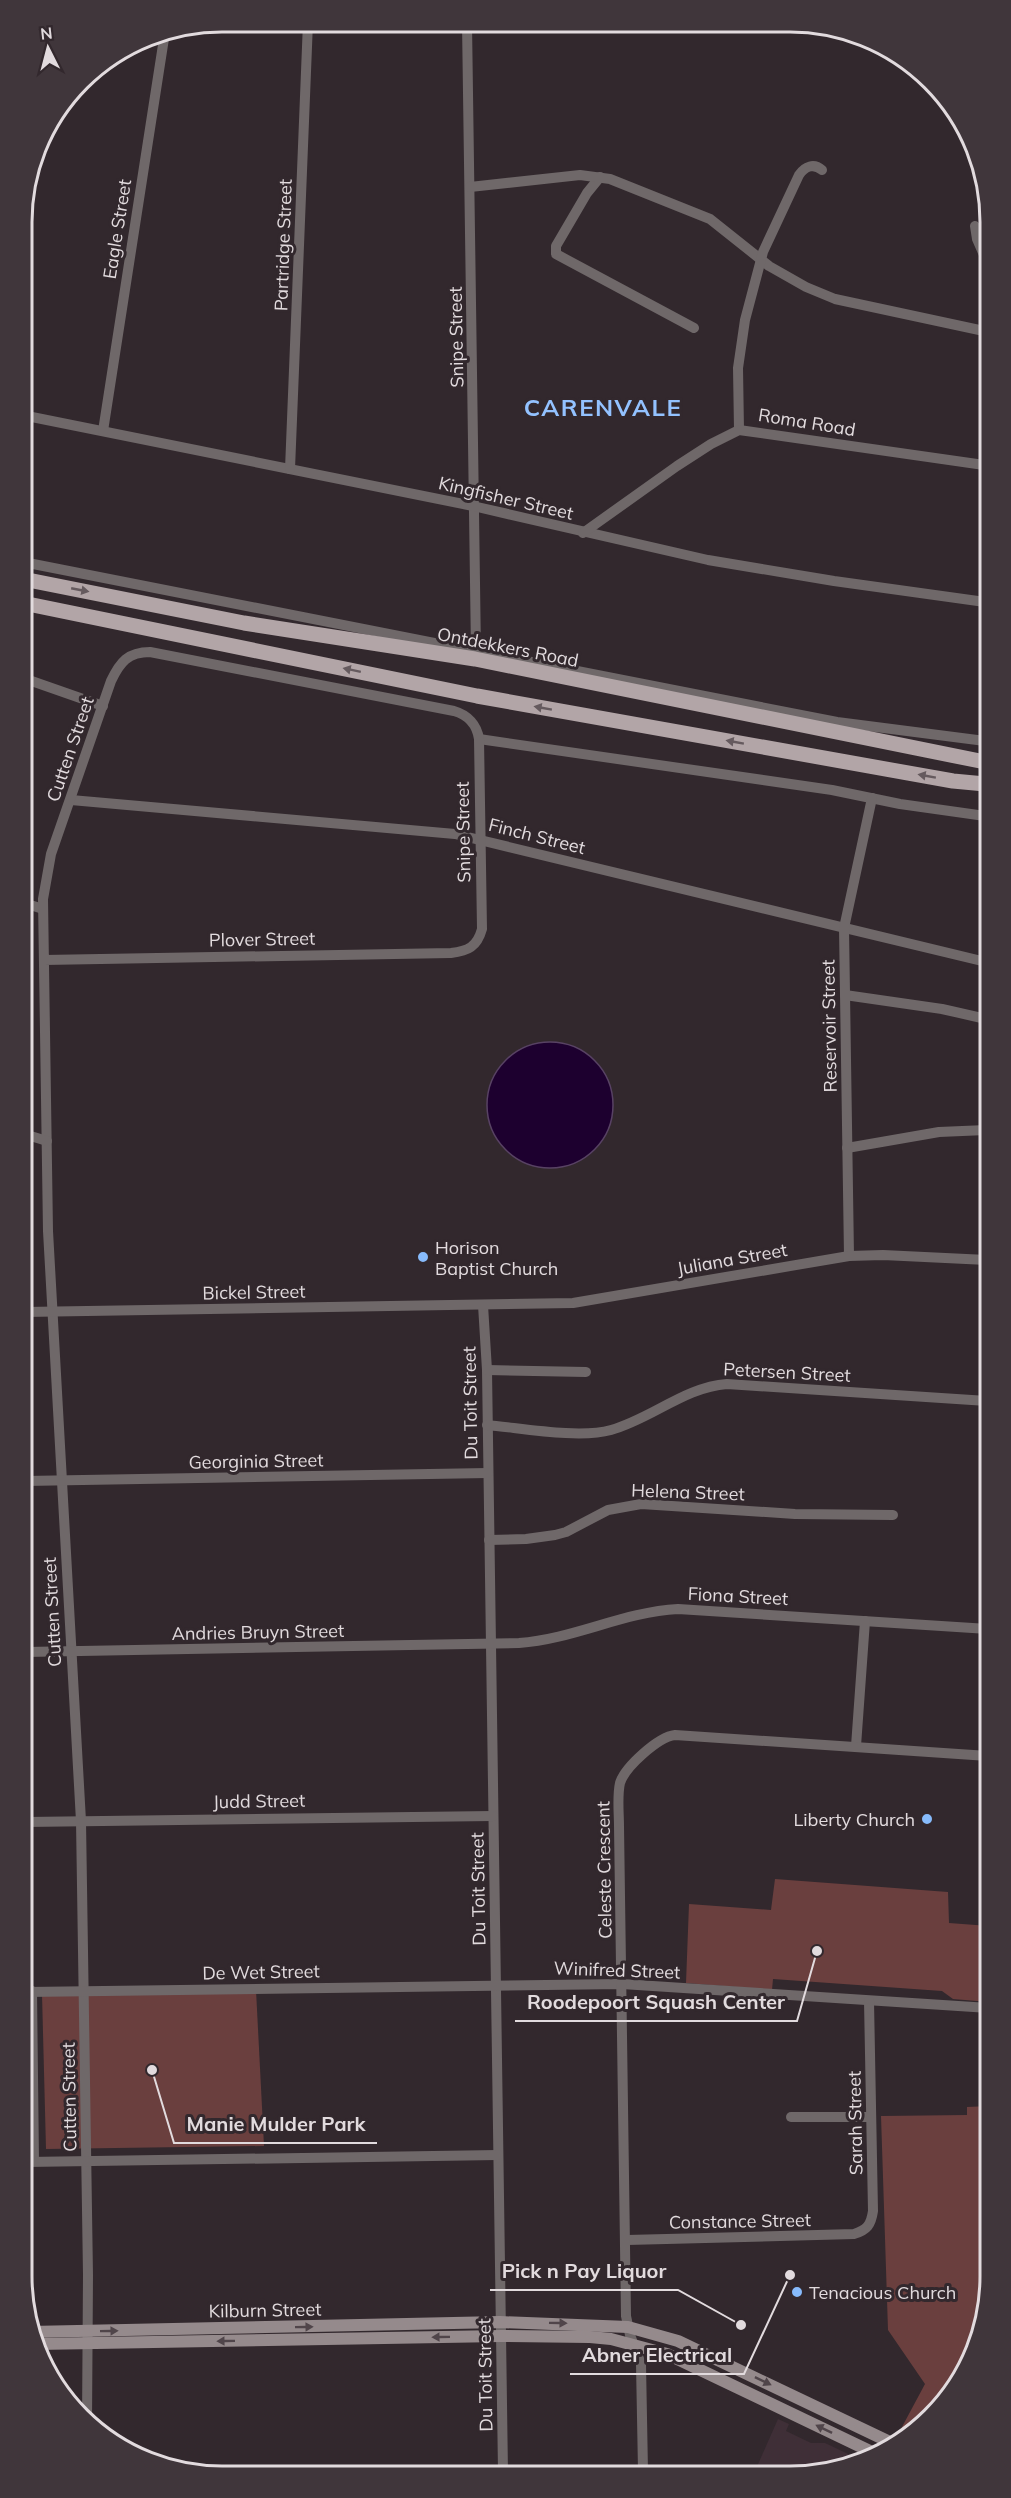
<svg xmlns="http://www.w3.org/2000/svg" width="1011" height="2498" viewBox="0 0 1011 2498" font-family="Mulish,sans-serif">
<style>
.built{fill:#3f2f37}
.green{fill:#6a3f3e}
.water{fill:#1d002f;stroke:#584264;stroke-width:1.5}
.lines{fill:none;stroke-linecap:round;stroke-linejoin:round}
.stream{stroke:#584264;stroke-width:3}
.street{stroke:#6f6869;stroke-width:10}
.secondary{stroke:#958a8c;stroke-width:12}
.primary{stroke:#b2a5a7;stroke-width:15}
.oneway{fill:#655a5e}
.oneway2{fill:#50454a}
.poi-dot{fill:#87bbfc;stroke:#32282d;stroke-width:2}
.labels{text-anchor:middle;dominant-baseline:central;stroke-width:6;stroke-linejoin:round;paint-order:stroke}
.street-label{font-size:18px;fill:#e2dbde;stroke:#32282d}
.poi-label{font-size:18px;fill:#e2dbde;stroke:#32282d;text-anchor:start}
.district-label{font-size:24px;font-weight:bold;letter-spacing:1.5px;fill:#93c2ff;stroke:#32282d}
.rim{fill:none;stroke:#e2dbde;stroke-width:3}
.leader{fill:none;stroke:#e2dbde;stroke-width:2}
.callout-dot{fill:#e2dbde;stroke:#32282d;stroke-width:2}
.callout-label{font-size:20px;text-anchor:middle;font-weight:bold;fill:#e2dbde;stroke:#32282d;stroke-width:6;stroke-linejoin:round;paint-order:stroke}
</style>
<rect width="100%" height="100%" fill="#32282d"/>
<path class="built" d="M778 2419 789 2424 786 2431 811 2443H825L863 2461 841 2470 755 2471Z"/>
<g class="green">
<path d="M775 1879 948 1892 949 1923 989 1926V2002L953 1999 942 1991 773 1979 772 1990 686 1983 689 1904 771 1910Z"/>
<path d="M256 1990 264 2146 46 2149 42 1994Z"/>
<path d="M989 2106 990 2290 975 2353 941 2409 901 2443 895 2440 925 2384 888 2330 881 2116 967 2115V2107Z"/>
</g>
<circle class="water" cx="550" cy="1105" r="63"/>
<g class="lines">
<path class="stream" d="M961 2376 976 2336 979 2335"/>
<g class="street">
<path d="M467 23 476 652"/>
<path d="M600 177 587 193 556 246V254L694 328"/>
<path d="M470 187 580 175 610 179 710 219 769 266 806 287 835 299 984 331"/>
<path d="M975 226 977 239 984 255"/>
<path d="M22 415 473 506 708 560 834 581 985 602"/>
<path d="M739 430 738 368 745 320 763 252 799 175C805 166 814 163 822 170"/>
<path d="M103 431 165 32"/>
<path d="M290 469 308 22"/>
<path d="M583 533 677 466 711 444 739 430 984 465"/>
<path d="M23 562 837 722 985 741"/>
<path d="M23 678 103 706"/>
<path d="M479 739 832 790 900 804 985 816"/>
<path d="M71 800 455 834 986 962"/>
<path d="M24 903 43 909"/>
<path d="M44 960 451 953C468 951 477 947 482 929L479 739C477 725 468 715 454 711L150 652C128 652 120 662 111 681L51 854 43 899 48 1231 81 1821 88 2275 87 2423"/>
<path d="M845 995 942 1009 986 1019"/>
<path d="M24 1134 47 1141"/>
<path d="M847 1148 939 1132 986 1130"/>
<path d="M849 1256 844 928 872 798"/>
<path d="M483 1305 487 1370 503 2472"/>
<path d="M25 1312 573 1303 849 1256 883 1255 987 1260"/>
<path d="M487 1370 586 1372"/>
<path d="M487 1425C521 1428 579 1439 611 1430 651 1419 685 1387 727 1384L987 1401"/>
<path d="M25 1481 488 1473"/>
<path d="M489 1540 526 1539 555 1535 566 1532 608 1510 641 1504 795 1514 893 1515"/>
<path d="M26 1652 519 1643C574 1639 623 1612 678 1609L988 1629"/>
<path d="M856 1746 865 1621"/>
<path d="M26 1822 493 1816"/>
<path d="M32 1991 34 2161"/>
<path d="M27 1992 622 1984 989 2008"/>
<path d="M791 2117H871"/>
<path d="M27 2162 498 2155"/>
<path d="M627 2240 854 2234C867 2230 871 2225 873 2211L869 2001"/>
<path d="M643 2471 641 2364 630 2335 626 2316 619 1826C619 1813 617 1796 620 1783 625 1767 658 1737 675 1735L988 1756"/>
</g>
<g class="secondary">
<path d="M30 2332 500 2322 628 2327 678 2341 896 2445"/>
<path d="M37 2344 500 2336 590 2337 611 2339 667 2354 876 2454"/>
</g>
<g class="primary">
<path d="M23 579 244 623 475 659 985 762"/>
<path d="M23 603 477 696 953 781 985 784"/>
</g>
</g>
<defs><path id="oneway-solid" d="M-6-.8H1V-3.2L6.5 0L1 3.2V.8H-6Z" transform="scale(1.5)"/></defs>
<g class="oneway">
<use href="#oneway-solid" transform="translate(80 590) rotate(11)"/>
<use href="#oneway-solid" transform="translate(352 670) rotate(-168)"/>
<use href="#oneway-solid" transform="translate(543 708) rotate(-170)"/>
<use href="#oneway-solid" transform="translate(735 742) rotate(-170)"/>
<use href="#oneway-solid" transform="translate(927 776) rotate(-170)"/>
</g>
<g class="oneway2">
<use href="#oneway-solid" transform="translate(558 2323) rotate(1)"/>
<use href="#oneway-solid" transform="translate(304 2327) rotate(-1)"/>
<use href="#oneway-solid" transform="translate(109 2331) rotate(-1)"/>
<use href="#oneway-solid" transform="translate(441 2337) rotate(179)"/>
<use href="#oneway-solid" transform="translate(226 2341) rotate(179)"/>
<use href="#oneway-solid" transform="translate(763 2381) rotate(26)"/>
<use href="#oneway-solid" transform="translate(824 2429) rotate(-154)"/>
</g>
<g class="poi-dot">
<circle cx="423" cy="1257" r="6"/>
<circle cx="927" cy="1819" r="6"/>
<circle cx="797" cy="2292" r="6"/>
</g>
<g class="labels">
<g class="street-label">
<text transform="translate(117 229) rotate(-81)">Eagle Street</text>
<text transform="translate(283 245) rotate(-88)">Partridge Street</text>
<text transform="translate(456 337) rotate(-91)">Snipe Street</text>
<text transform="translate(807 422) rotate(9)">Roma Road</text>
<text transform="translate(506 498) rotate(13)">Kingfisher Street</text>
<text transform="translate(508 647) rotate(11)">Ontdekkers Road</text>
<text transform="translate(70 749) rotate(-71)">Cutten Street</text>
<text transform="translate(463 832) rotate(-91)">Snipe Street</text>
<text transform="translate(537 836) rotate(14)">Finch Street</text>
<text transform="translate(262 939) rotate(-1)">Plover Street</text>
<text transform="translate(829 1026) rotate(-91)">Reservoir Street</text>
<text transform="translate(732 1259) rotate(-10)">Juliana Street</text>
<text transform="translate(254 1292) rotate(-1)">Bickel Street</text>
<text transform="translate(787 1372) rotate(3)">Petersen Street</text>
<text transform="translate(470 1403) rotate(-91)">Du Toit Street</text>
<text transform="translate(256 1461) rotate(-1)">Georginia Street</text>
<text transform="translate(688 1492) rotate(2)">Helena Street</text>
<text transform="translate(738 1596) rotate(3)">Fiona Street</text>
<text transform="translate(52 1612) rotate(-93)">Cutten Street</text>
<text transform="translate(258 1632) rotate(-1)">Andries Bruyn Street</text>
<text transform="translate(259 1801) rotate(-1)">Judd Street</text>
<text transform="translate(604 1870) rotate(-91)">Celeste Crescent</text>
<text transform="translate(478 1889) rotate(-91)">Du Toit Street</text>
<text transform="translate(617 1970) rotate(2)">Winifred Street</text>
<text transform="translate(261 1972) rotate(-1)">De Wet Street</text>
<text transform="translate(69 2097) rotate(-91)">Cutten Street</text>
<text transform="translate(855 2123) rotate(-91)">Sarah Street</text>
<text transform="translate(740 2221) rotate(-1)">Constance Street</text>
<text transform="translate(265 2310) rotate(-1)">Kilburn Street</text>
<text transform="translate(485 2375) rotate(-91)">Du Toit Street</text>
</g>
<g class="poi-label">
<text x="435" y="1247">Horison<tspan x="435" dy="21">Baptist Church</tspan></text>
<text x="915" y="1819" text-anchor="end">Liberty Church</text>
<text x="809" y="2292">Tenacious Church</text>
</g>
<g class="district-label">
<text x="603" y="407">CARENVALE</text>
</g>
</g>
<path d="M0 0H1011V2498H0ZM222 32H790A190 190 0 0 1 980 222V2276A190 190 0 0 1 790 2466H222A190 190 0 0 1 32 2276V222A190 190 0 0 1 222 32Z" fill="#40363b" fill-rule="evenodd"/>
<path class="rim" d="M222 32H790A190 190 0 0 1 980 222V2276A190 190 0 0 1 790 2466H222A190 190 0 0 1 32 2276V222A190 190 0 0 1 222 32Z"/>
<path class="leader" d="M817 1951L797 2021H515M152 2070L174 2143H377M741 2325L678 2290H490M790 2275L744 2374H570"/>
<g class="callout-dot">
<circle cx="817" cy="1951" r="6"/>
<circle cx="152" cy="2070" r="6"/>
<circle cx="741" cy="2325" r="6"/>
<circle cx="790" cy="2275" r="6"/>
</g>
<g class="callout-label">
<text x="656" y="2009">Roodepoort Squash Center</text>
<text x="276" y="2131">Manie Mulder Park</text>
<text x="584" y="2278">Pick n Pay Liquor</text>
<text x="657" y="2362">Abner Electrical</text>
</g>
<g transform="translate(48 48) rotate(354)" stroke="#32282d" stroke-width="4.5" paint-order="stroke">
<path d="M0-4.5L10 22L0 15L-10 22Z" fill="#e2dbde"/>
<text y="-9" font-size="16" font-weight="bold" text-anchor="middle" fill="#e2dbde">N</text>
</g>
</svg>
